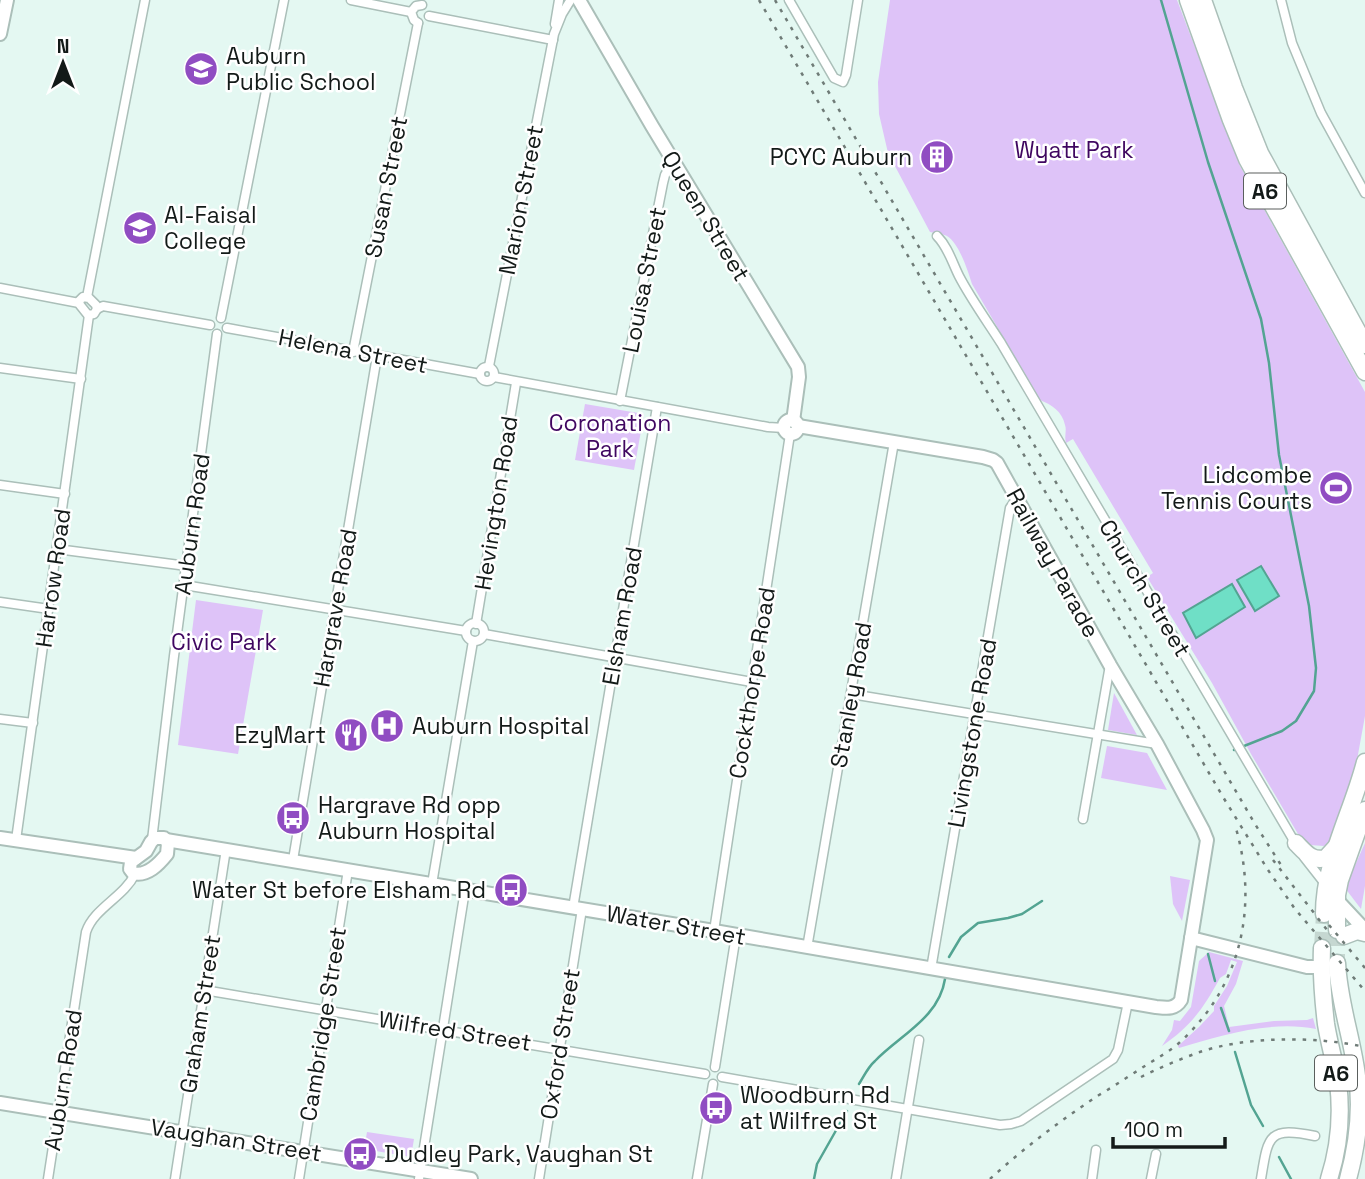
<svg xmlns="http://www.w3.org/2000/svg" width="1365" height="1179" viewBox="0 0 1365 1179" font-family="'Space Grotesk',sans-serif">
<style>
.green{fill:#dec3f8}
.water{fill:#6fdfc6;stroke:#53a492;stroke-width:2}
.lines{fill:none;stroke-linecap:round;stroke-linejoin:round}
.stream{stroke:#53a492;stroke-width:2.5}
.highway-tunnel{stroke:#c5d7d1;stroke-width:16;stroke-dasharray:16 8;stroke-linecap:butt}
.street-casing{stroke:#abbfb9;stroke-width:11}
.secondary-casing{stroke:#abbfb9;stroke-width:16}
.highway-casing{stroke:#abbfb9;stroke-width:19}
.street{stroke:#fff;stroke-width:8}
.secondary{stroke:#fff;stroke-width:12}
.highway{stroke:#fff;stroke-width:16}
.rail{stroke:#6f7b77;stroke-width:2.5;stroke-dasharray:3.5 7;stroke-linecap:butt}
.labels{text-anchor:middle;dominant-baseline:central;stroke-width:5;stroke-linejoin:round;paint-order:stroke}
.shield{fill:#fff;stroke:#5a5f5d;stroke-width:2}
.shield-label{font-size:21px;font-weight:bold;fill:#131a18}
.poi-label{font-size:23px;fill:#131a18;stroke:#fff;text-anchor:start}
.park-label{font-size:23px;fill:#3f0660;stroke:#fff}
.street-label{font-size:23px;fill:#131a18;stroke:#fff}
</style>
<rect width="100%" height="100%" fill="#e4f8f2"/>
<g class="green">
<path d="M890 0H1177L1240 166 1365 392V716L1357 760 1336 834 1324 846 1310 845 1298 834 1251 754 1212 683 1147 577 1153 573 1073 439 1066 443C1064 436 1067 430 1065 425 1062 411 1052 405 1040 400L972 284C968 271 959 243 947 236 943 234 936 233 930 232L888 153 879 114 878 82Z"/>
<path d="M585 404 644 414 634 470 575 460Z"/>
<path d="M196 600 263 610 238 754 178 745Z"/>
<path d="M1114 693 1137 735 1108 730Z"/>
<path d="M1107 746 1147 753 1167 790 1101 778Z"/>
<path d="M1365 843V886L1361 909 1345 888Z"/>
<path d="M1170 876 1190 880 1182 921 1173 904Z"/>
<path d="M1209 952 1243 961 1236 984 1224 1006 1229 1027 1274 1021 1307 1020 1313 1018 1316 1029C1272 1020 1221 1035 1179 1048L1178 1046 1199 1027 1214 1011V1006L1227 986 1237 962 1231 960 1226 974 1220 978C1203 1009 1191 1026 1162 1046L1172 1030 1174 1020 1180 1021 1191 1007 1199 961Z"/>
<path d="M367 1132 414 1139 411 1157 364 1149Z"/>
</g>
<g class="water">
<path d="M1261 566 1279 596 1255 611 1237 580Z"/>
<path d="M1232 584 1245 607 1196 638 1183 613Z"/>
</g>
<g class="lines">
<g class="stream">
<path d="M1161 0 1208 162 1261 319 1269 363 1279 455 1309 606 1316 668 1314 691 1296 721 1282 731 1234 750"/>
<path d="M1208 954 1215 981"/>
<path d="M949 957 961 937 978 923 1008 918 1022 914 1042 901"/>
<path d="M1221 1008 1229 1031"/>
<path d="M1235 1052 1251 1105 1263 1126"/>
<path d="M859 1084C864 1076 868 1067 875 1061 900 1035 939 1018 945 979"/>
<path d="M1279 1157 1291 1179"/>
<path d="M814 1179 817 1164 847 1111"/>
</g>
<g class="highway-tunnel">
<path d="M1337 930V963"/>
<path d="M1322 948 1324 914"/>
</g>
<g class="street-casing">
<g id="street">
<path d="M351 0 411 12"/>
<path d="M789 0 834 78 843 82 846 75 858 0"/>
<path d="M1281 0 1292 43 1321 113 1365 193"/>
<path d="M429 16 553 40"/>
<path d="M418 23 414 20 411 12 416 6 422 5"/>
<path d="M555 24 559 0"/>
<path d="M937 236C948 247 952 262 959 276 971 299 987 321 1001 343L1297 846"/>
<path d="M0 288 79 303"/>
<path d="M83 297 89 298 96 305 97 309 94 314 88 315 80 305 79 301Z"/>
<path d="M87 297 145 0"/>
<path d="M97 309 103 306 210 325"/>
<path d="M221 318 284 0"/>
<path d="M227 328 480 374"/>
<path d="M353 352 418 23"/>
<path d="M489 366 554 34 562 14 570 1"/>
<circle cx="487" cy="374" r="7"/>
<path d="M0 368 81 379"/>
<path d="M494 377 768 427 784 428"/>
<path d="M620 401 663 183 665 175 673 161"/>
<path d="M0 485 65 494"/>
<path d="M57 549 187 566"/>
<path d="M184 585 466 631"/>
<path d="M0 602 49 609"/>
<circle cx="475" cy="632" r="9"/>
<path d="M476 624 516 383"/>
<path d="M484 634 752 682"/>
<path d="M851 694 1157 744"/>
<path d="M0 719 33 723"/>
<path d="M1083 819 1110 665"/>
<path d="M16 840 89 315"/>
<path d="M152 840 174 656 217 334"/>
<path d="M1304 857 1326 885"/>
<path d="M293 860 377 356"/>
<path d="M432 884 473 641"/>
<path d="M573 908 657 407"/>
<path d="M714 931 790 434"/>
<path d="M807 948 894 442"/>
<path d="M931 969 1010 508 1017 498"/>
<path d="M204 990 705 1074"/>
<path d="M715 1067 736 935"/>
<path d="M722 1077 1000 1125 1011 1124 1021 1121 1113 1059 1118 1050 1128 1002"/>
<path d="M48 1179 86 932C94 908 124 897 135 874"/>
<path d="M175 1179 226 849"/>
<path d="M299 1179 348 870"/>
<path d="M419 1179 465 890"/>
<path d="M539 1179 582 909"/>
<path d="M697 1179 713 1084"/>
<path d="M896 1179 919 1040"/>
<path d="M1092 1179 1096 1150"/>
<path d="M1151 1179 1156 1154"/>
<path d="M1261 1179C1268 1136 1268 1126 1315 1136"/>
</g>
</g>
<g class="secondary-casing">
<g id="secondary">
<path d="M579 0 652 126 798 367 799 377 793 421"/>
<path d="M0 34 7 0"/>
<circle cx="791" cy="427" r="7"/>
<path d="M0 838 136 858"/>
<path d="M155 838H164L168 843 167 854C159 864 147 877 133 873L130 869 131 862 146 851 151 842Z"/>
<path d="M166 840 714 931 1156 1007C1166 1008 1175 1010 1181 1000L1207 840 1203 830 1157 744 1110 665 997 463 993 460 983 457 798 426"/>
<path d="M1337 900 1365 930"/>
<path d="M1191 938 1307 967H1322"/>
<path d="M0 1103 471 1179"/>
</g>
</g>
<g class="highway-casing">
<g id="highway">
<path d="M1188 0 1231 120 1247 159 1365 372"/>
<path d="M1203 0 1234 88 1260 153 1365 345"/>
<path d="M1296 843C1305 852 1312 862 1326 858L1336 847"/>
<path d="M1324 914C1324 861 1352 813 1365 762"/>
<path d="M1337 930V895L1340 880 1365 810"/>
<path d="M1344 936 1357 931 1365 933"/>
<path d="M1322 948C1321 973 1323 999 1326 1024 1329 1043 1335 1063 1338 1082 1342 1115 1339 1148 1329 1179"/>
<path d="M1337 963C1339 1003 1352 1037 1357 1076 1362 1111 1357 1146 1348 1179"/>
</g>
</g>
<use href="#street" class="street"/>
<use href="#secondary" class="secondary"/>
<use href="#highway" class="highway"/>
<g class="rail">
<path d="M759 0 1223 797 1268 870 1295 909 1365 991"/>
<path d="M775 0 1255 824 1281 865"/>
<path d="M1273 860 1331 935"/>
<path d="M1329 925 1365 968"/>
<path d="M1141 1077C1159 1068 1178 1060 1197 1053 1244 1036 1316 1036 1365 1047"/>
<path d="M990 1179C1024 1148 1061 1120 1099 1095 1116 1085 1132 1074 1148 1064 1159 1057 1170 1051 1179 1043 1242 986 1259 905 1235 825"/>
</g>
</g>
<defs>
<g id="school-disc" transform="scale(1.75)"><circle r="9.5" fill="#904dc2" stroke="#fff"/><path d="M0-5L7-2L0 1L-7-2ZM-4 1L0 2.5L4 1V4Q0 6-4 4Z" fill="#fff"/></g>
<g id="building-disc" transform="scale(1.75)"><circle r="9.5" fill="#904dc2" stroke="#fff"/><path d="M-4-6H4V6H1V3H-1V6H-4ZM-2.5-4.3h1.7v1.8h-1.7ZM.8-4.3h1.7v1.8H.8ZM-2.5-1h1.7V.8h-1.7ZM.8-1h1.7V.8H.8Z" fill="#fff"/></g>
<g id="stadium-disc" transform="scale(1.75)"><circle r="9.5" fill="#904dc2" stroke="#fff"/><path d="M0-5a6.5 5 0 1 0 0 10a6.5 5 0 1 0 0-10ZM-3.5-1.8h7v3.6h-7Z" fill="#fff"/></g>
<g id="hospital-disc" transform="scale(1.75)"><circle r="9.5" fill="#904dc2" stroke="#fff"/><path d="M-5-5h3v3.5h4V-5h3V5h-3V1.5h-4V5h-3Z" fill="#fff"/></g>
<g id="restaurant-disc" transform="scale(1.75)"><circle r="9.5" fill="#904dc2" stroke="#fff"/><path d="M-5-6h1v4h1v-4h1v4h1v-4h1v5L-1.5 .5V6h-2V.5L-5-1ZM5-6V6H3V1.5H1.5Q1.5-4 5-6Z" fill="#fff"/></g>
<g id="bus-disc" transform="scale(1.75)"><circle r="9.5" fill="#904dc2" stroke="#fff"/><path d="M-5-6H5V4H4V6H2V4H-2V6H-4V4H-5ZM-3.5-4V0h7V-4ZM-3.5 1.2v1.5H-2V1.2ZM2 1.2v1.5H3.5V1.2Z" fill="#fff"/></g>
</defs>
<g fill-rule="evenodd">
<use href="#school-disc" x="201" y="69"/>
<use href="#building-disc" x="937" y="157"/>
<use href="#school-disc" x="140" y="228"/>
<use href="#stadium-disc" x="1336" y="488"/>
<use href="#hospital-disc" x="387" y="726"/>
<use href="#restaurant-disc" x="351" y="735"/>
<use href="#bus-disc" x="293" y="818"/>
<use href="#bus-disc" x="511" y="890"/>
<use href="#bus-disc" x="716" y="1108"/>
<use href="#bus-disc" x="360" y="1154"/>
</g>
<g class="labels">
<g class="shield">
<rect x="1244" y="173.5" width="42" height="35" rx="5"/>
<rect x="1315" y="1055.5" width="42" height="35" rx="5"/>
</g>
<g class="shield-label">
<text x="1265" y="191">A6</text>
<text x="1336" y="1073">A6</text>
</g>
<g class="poi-label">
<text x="226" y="56">Auburn<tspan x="226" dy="26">Public School</tspan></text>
<text x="912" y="157" text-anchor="end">PCYC Auburn</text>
<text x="164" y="215">Al-Faisal<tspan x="164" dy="26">College</tspan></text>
<text x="1312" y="475" text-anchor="end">Lidcombe<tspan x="1312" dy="26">Tennis Courts</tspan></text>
<text x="412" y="726">Auburn Hospital</text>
<text x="326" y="735" text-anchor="end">EzyMart</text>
<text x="318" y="805">Hargrave Rd opp<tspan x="318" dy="26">Auburn Hospital</tspan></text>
<text x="486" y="890" text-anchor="end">Water St before Elsham Rd</text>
<text x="740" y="1095">Woodburn Rd<tspan x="740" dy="26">at Wilfred St</tspan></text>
<text x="384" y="1154">Dudley Park, Vaughan St</text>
</g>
<g class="park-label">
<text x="1074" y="150">Wyatt Park</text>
<text x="610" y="423">Coronation<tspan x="610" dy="26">Park</tspan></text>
<text x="224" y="642">Civic Park</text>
</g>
<g class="street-label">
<text transform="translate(386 187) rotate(-79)">Susan Street</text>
<text transform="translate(521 200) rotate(-79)">Marion Street</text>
<text transform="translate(706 216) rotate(59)">Queen Street</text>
<text transform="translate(644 280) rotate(-79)">Louisa Street</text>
<text transform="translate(353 351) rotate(11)">Helena Street</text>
<text transform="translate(496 503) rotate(-81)">Hevington Road</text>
<text transform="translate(192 524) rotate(-82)">Auburn Road</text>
<text transform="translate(1053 563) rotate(61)">Railway Parade</text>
<text transform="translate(53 578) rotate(-82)">Harrow Road</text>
<text transform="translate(1145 588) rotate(59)">Church Street</text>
<text transform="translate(335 608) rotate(-80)">Hargrave Road</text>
<text transform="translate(622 616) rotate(-80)">Elsham Road</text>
<text transform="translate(752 683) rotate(-81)">Cockthorpe Road</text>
<text transform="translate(851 695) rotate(-80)">Stanley Road</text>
<text transform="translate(972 733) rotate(-80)">Livingstone Road</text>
<text transform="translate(676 925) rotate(10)">Water Street</text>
<text transform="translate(200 1014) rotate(-81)">Graham Street</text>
<text transform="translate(323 1024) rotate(-81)">Cambridge Street</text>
<text transform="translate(455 1031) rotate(9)">Wilfred Street</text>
<text transform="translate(560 1044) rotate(-81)">Oxford Street</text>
<text transform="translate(63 1080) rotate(-81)">Auburn Road</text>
<text transform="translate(236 1140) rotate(9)">Vaughan Street</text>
</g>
</g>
<g transform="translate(63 63)" stroke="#ffffff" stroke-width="5" paint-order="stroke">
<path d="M0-5L12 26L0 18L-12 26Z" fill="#131a18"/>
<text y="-10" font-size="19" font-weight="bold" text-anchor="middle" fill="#131a18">N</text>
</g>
<path d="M1113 1137v10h112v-10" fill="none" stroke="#131a18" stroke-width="3.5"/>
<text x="1124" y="1137" font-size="21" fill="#131a18" stroke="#ffffff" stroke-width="5" paint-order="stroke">100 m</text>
</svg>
